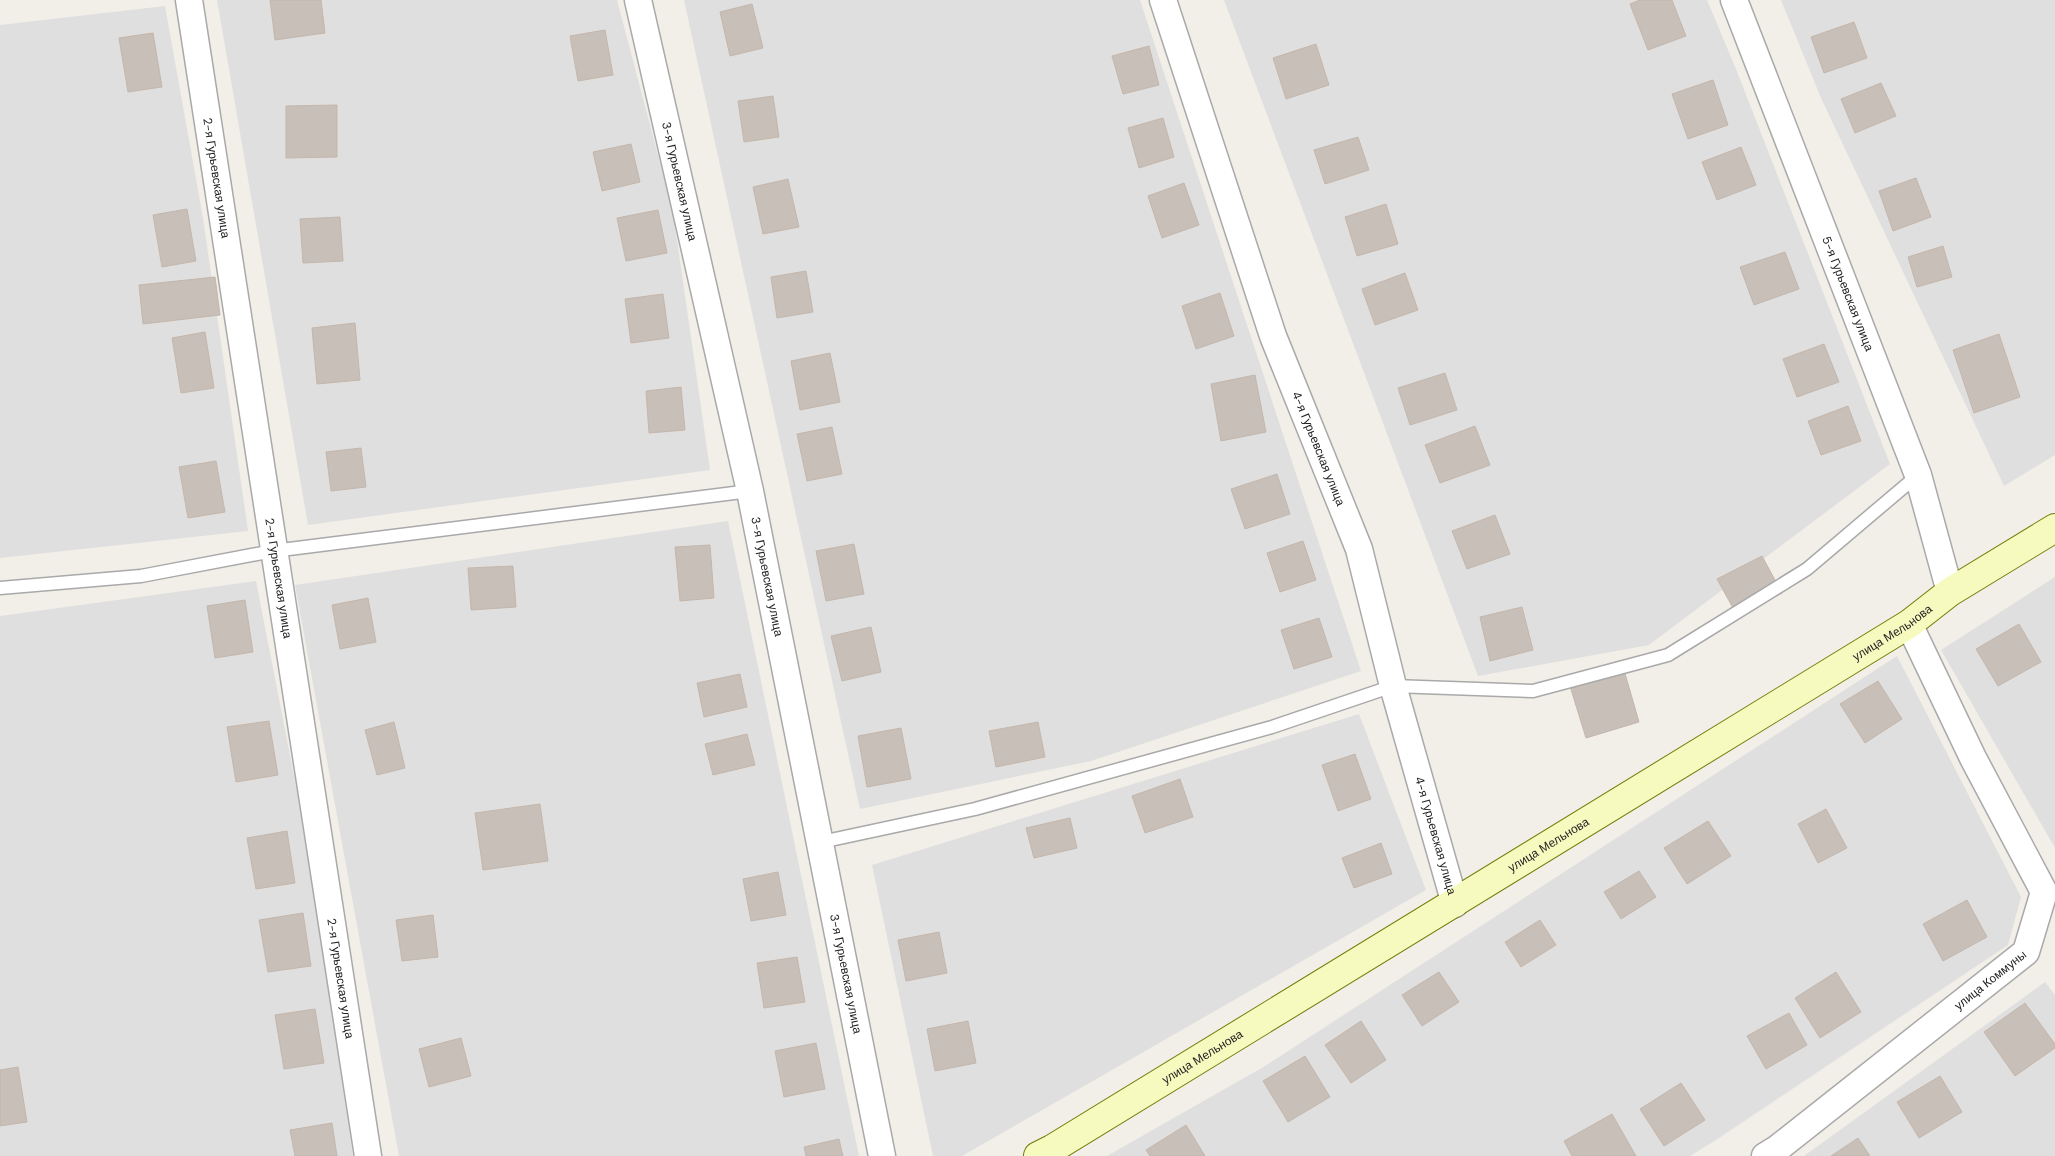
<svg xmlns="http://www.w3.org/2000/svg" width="2055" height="1156" viewBox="0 0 2055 1156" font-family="'DM Sans',sans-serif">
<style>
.residential{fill:#e0dfdf}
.building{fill:#c7bfb8;stroke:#c4b6ab}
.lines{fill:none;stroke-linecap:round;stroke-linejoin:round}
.lane-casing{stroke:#a9a9a9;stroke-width:15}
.street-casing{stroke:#a9a9a9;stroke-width:29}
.secondary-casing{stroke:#707d05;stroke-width:30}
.lane{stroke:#fff;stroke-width:12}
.street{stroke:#fff;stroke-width:26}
.secondary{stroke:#f7fabf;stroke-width:28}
.labels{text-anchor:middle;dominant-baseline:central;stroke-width:5;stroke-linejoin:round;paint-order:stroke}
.street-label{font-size:12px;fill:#222;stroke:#fff}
</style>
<rect width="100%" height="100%" fill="#f2efe9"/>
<g class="residential">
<path d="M217 0H617L673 212 710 470 308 525Z"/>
<path d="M684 0H1140L1361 671 1091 761 860 809Z"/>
<path d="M1224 0H1707L1736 69 1890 464 1649 645 1478 676Z"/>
<path d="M1781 0H2055V455L2004 486 1821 98Z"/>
<path d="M165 6 203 218 248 531 0 558V25Z"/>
<path d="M728 521 859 1156H399L295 585Z"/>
<path d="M2055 577V848L1941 650Z"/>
<path d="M256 581 312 868 353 1156H0V616Z"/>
<path d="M1897 656 2021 897 2008 945 1716 1140 1690 1156H1107L1265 1066Z"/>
<path d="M1359 714 1426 890 962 1156H933L872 865Z"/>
<path d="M2045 982 2055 995V1156H1804Z"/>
</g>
<g class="building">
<path d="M270 0H321L325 33 275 40Z"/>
<path d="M1640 0H1672L1686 36 1648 50 1630 4Z"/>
<path d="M752 4 763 48 730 56 720 12Z"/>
<path d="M1854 22 1867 58 1824 73 1811 37Z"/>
<path d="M605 30 613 75 578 81 570 36Z"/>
<path d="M153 33 162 87 128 92 119 38Z"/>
<path d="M1316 44 1329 85 1286 99 1273 58Z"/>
<path d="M1149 46 1159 85 1123 94 1112 56Z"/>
<path d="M1713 80 1728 125 1688 139 1672 94Z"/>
<path d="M1881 83 1896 116 1855 133 1841 99Z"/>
<path d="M773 96 779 137 744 142 738 101Z"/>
<path d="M337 105V157L286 158V106Z"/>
<path d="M1163 118 1174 157 1139 168 1128 128Z"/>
<path d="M1358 137 1369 170 1325 184 1314 150Z"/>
<path d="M631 144 640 182 602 191 593 152Z"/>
<path d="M1741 147 1756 185 1717 200 1702 162Z"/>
<path d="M1916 178 1931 217 1893 231 1879 191Z"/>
<path d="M788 179 799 227 763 234 753 187Z"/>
<path d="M1184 183 1199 225 1162 238 1148 196Z"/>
<path d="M1386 204 1398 244 1357 256 1345 217Z"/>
<path d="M187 209 196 261 162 267 153 215Z"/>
<path d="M658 210 667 253 626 261 617 218Z"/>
<path d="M340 217 343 261 303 263 300 219Z"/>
<path d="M1943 246 1952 277 1917 287 1908 257Z"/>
<path d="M1785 252 1799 289 1754 305 1740 267Z"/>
<path d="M806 271 813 312 777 318 771 277Z"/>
<path d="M1405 273 1418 310 1375 325 1362 289Z"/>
<path d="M215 277 220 315 143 324 139 285Z"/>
<path d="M1220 293 1234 336 1196 349 1182 306Z"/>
<path d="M663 294 669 338 631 343 625 299Z"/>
<path d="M355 323 360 380 317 384 312 328Z"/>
<path d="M205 332 214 388 181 393 172 338Z"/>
<path d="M1999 334 2020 397 1974 413 1953 350Z"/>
<path d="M1824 344 1839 382 1797 397 1783 359Z"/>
<path d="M830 353 840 402 800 410 791 361Z"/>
<path d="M1445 373 1457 410 1410 425 1398 388Z"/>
<path d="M1255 375 1266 432 1221 441 1211 384Z"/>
<path d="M681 387 685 430 649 433 646 391Z"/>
<path d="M1848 406 1861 441 1821 455 1808 421Z"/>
<path d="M1475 426 1490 465 1440 483 1425 445Z"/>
<path d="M832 427 842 474 807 481 797 434Z"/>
<path d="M361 448 366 487 331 491 326 452Z"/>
<path d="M216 461 225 512 188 518 179 467Z"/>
<path d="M1277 474 1290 514 1245 529 1231 489Z"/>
<path d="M1495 515 1510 554 1467 569 1452 531Z"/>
<path d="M1303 541 1316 580 1280 592 1267 553Z"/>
<path d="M854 544 864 594 826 601 816 551Z"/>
<path d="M710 545 714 598 680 601 675 547Z"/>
<path d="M1762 556 1782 593 1738 617 1717 579Z"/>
<path d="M513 566 516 607 471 610 468 568Z"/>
<path d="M368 598 376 642 340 649 332 605Z"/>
<path d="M245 600 253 652 215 658 207 606Z"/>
<path d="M1522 607 1533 650 1490 661 1480 617Z"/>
<path d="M1319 618 1332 657 1294 669 1281 630Z"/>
<path d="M2019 624 2041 662 1998 686 1976 649Z"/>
<path d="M871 627 881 672 842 681 831 636Z"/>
<path d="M1624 670 1639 722 1586 738 1570 686Z"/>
<path d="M740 674 747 707 704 717 697 683Z"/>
<path d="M1878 681 1902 719 1865 743 1840 704Z"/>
<path d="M269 721 278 775 236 782 227 727Z"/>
<path d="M394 722 405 768 377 775 365 730Z"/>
<path d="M1038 722 1045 757 996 767 989 731Z"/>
<path d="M901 728 911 779 867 787 858 736Z"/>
<path d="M747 734 755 765 713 775 705 744Z"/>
<path d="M1355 754 1371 799 1338 811 1322 765Z"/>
<path d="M1180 779 1193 817 1145 833 1132 796Z"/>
<path d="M540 804 548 861 483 870 475 813Z"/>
<path d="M1826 809 1847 848 1818 863 1798 824Z"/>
<path d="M1070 818 1077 848 1034 858 1026 828Z"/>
<path d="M1708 821 1731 856 1687 884 1664 848Z"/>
<path d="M287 831 295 883 256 889 247 838Z"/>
<path d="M1381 843 1392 874 1354 888 1342 858Z"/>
<path d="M1639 871 1656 897 1621 919 1604 892Z"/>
<path d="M778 872 786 915 751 921 743 879Z"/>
<path d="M1967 900 1987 937 1943 961 1923 924Z"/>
<path d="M303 913 311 966 268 972 259 920Z"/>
<path d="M433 915 438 957 402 961 396 920Z"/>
<path d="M1540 920 1556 945 1521 967 1505 942Z"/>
<path d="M939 932 947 973 906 981 898 940Z"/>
<path d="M797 957 805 1002 764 1008 757 963Z"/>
<path d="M1439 972 1459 1002 1422 1026 1402 995Z"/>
<path d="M1836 972 1861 1012 1820 1038 1795 998Z"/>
<path d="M2025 1003 2055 1044V1048L2015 1076 1984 1032Z"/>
<path d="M315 1009 324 1063 284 1069 275 1015Z"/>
<path d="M1789 1013 1807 1045 1766 1069 1747 1036Z"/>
<path d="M968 1021 976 1063 935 1071 927 1029Z"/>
<path d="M1361 1021 1386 1060 1351 1083 1325 1045Z"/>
<path d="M461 1038 471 1076 429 1087 419 1049Z"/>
<path d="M816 1043 825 1089 784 1097 775 1051Z"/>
<path d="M1305 1056 1330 1097 1288 1122 1263 1081Z"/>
<path d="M18 1067 27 1122 0 1126V1070Z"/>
<path d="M1940 1076 1962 1112 1919 1138 1897 1102Z"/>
<path d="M1681 1083 1705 1120 1664 1146 1640 1109Z"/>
<path d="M1612 1114 1636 1156H1572L1564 1141Z"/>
<path d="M332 1123 337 1156H295L290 1130Z"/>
<path d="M1186 1125 1205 1156H1150L1146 1150Z"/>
<path d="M1858 1138 1870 1156H1831Z"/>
<path d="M839 1139 843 1156H806L804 1147Z"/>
</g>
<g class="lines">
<g class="lane-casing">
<g id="lane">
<path d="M0 588 141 576 273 551 750 491"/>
<path d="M821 842 975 809 1272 727 1393 686 1533 691 1668 655 1807 569 1918 475"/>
</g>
</g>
<g class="street-casing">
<g id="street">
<path id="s1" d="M189 0 368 1156"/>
<path id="s2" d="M638 0 750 491 882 1156"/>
<path id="s3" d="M1163 0 1273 336 1359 549 1393 686 1455 904"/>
<path id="s4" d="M1734 0 1918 475 1950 592"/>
<path id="s5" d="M1765 1156 1778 1148 2026 952 2044 892 1973 758 1909 624"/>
</g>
</g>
<g class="secondary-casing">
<g id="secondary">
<path id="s6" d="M1038 1156 1052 1149 1909 624 1950 592 2055 528"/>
</g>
</g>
<use href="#lane" class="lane"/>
<use href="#street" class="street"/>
<use href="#secondary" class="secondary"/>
</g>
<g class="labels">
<g class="street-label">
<text stroke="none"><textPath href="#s1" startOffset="180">2-я Гурьевская улица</textPath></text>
<text stroke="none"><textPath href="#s2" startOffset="186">3-я Гурьевская улица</textPath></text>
<text stroke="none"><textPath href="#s4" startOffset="315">5-я Гурьевская улица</textPath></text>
<text stroke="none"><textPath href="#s3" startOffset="475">4-я Гурьевская улица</textPath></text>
<text stroke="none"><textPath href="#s2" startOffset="591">3-я Гурьевская улица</textPath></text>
<text stroke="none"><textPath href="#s1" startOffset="585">2-я Гурьевская улица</textPath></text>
<text stroke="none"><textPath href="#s6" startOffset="1002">улица Мельнова</textPath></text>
<text stroke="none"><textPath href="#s3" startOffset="880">4-я Гурьевская улица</textPath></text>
<text stroke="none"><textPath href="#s6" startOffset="598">улица Мельнова</textPath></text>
<text stroke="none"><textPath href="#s2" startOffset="996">3-я Гурьевская улица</textPath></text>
<text stroke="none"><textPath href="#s1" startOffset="990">2-я Гурьевская улица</textPath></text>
<text stroke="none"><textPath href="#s5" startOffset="286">улица Коммуны</textPath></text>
<text stroke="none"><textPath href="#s6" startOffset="192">улица Мельнова</textPath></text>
</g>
</g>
</svg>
